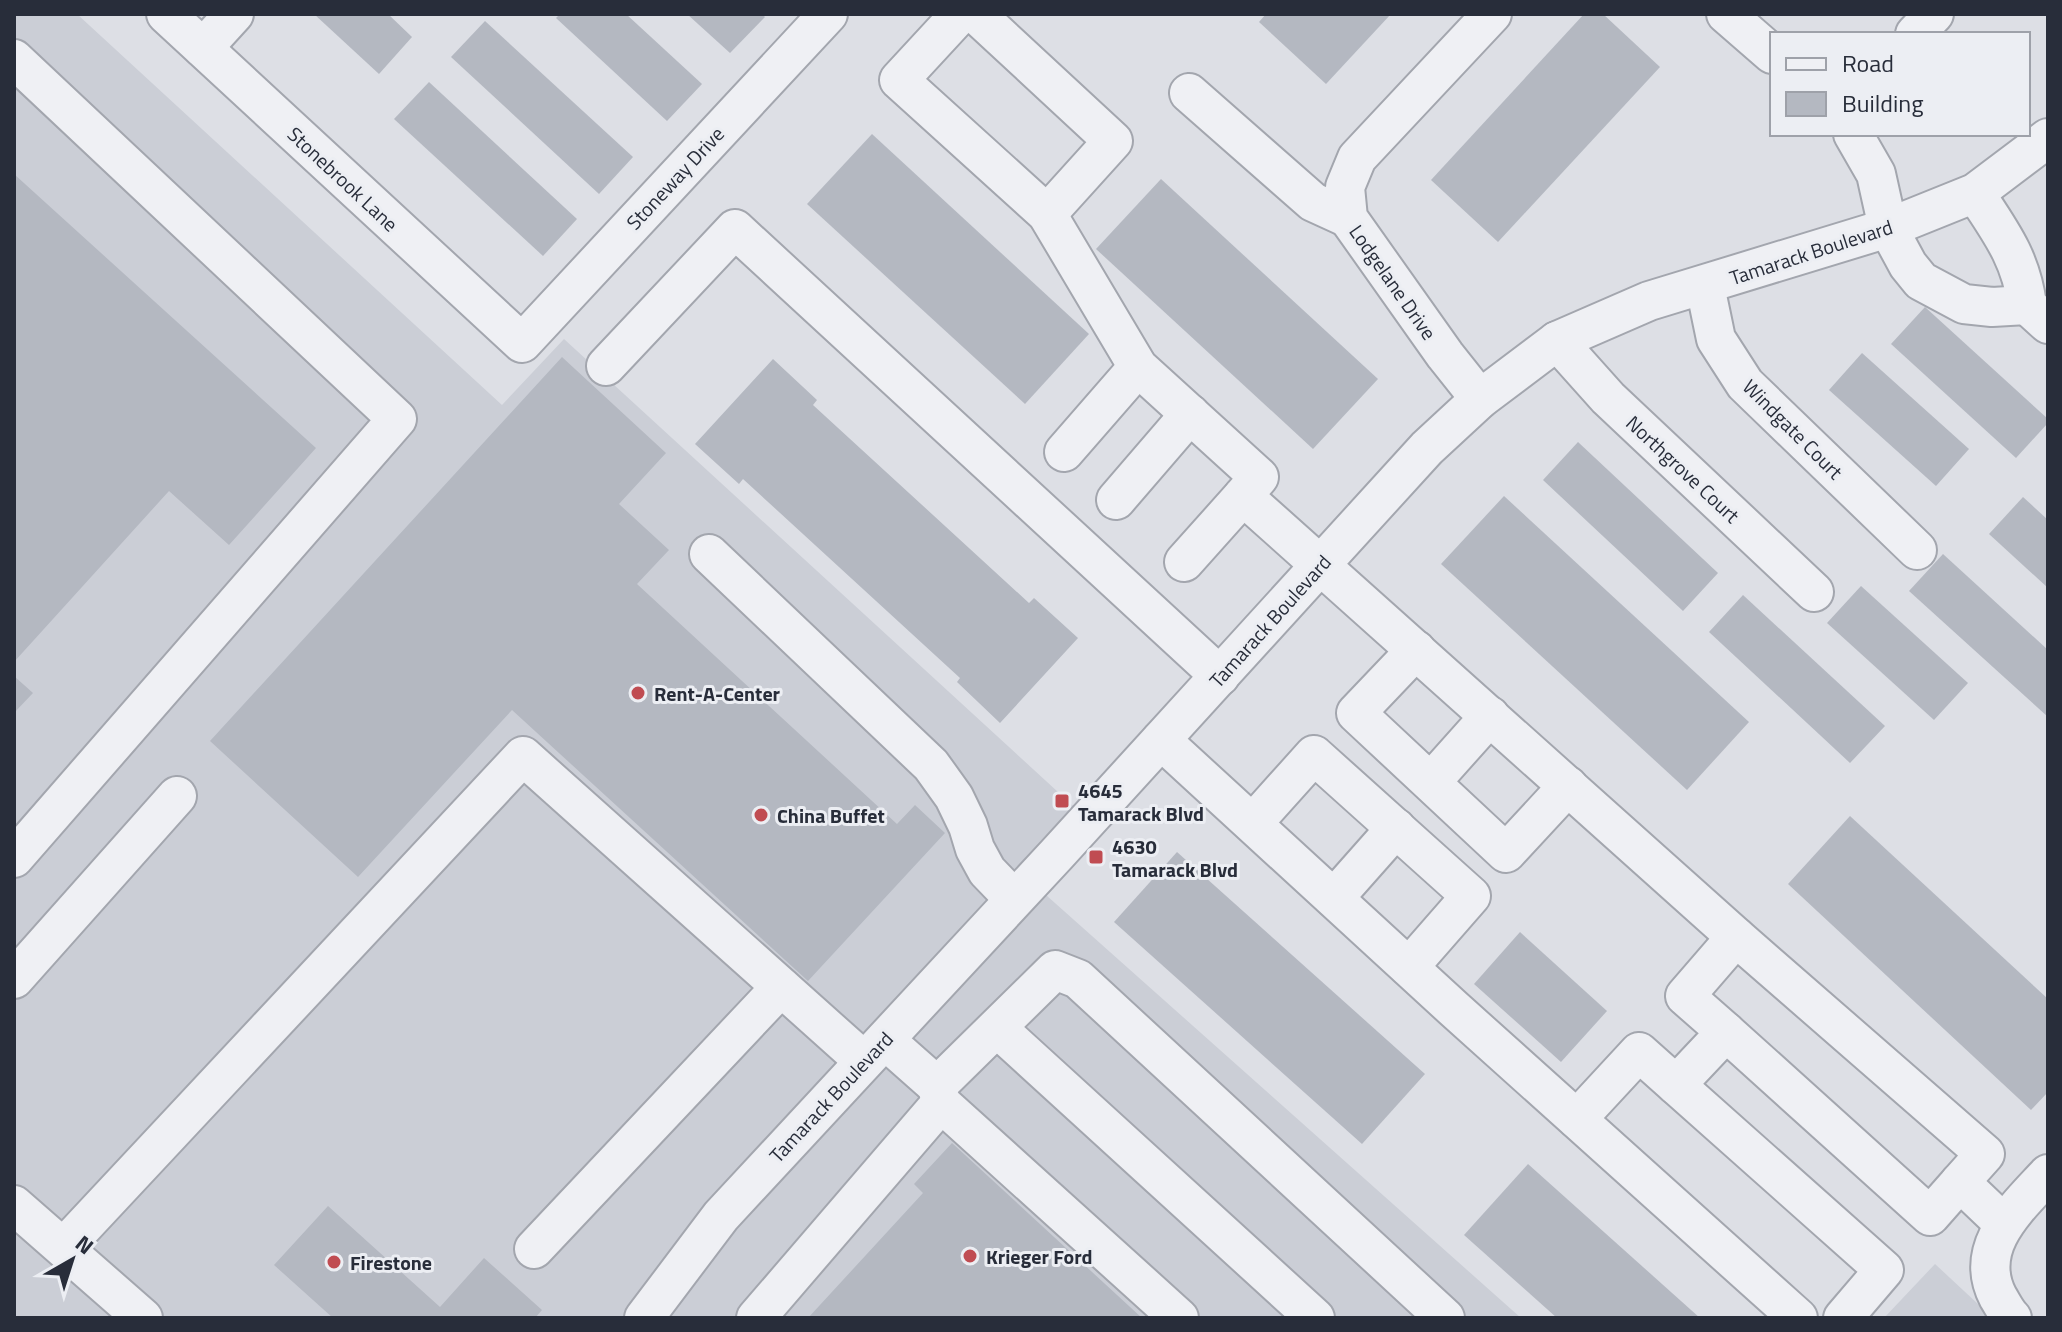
<svg xmlns="http://www.w3.org/2000/svg" width="2062" height="1332" viewBox="0 0 2062 1332" font-family="'Titillium Web',sans-serif">
<style>
.built{fill:#cbced6}
.building{fill:#b4b8c1}
.lines{fill:none;stroke-linecap:round;stroke-linejoin:round}
.minor-casing{stroke:#a3a6ae;stroke-width:42}
.minor{stroke:#eff0f4;stroke-width:38}
.poi-dot{fill:#c04c52;stroke:#eceef3;stroke-width:3}
.labels{text-anchor:middle;dominant-baseline:central;stroke-width:6;stroke-linejoin:round;paint-order:stroke}
.street-label{font-size:20px;fill:#282d3a;stroke:#eceef3}
.poi-label{font-size:20px;font-weight:bold;fill:#282d3a;stroke:#eceef3;text-anchor:start}
</style>
<rect width="100%" height="100%" fill="#dddfe5"/>
<g class="built">
<path d="M14 14H77L502 405 564 339 1094 825 1037 887 1521 1318H14Z"/>
<path d="M1935 1264 1993 1318H1884Z"/>
</g>
<g class="building">
<path d="M314 14H388L412 37 379 74Z"/>
<path d="M560 14H626L702 84 667 121 556 18Z"/>
<path d="M687 14H762L765 17 730 53Z"/>
<path d="M1266 14H1391L1326 84 1259 22Z"/>
<path d="M1584 14H1603L1660 67 1498 242 1431 180Z"/>
<path d="M485 21 633 157 599 194 451 57Z"/>
<path d="M429 82 577 219 543 256 394 119Z"/>
<path d="M872 134 1089 334 1025 404 807 204Z"/>
<path d="M14 174 316 448 229 545 169 491 14 662Z"/>
<path d="M1161 179 1378 379 1313 449 1096 249Z"/>
<path d="M1925 307 2048 419V423L2016 458 1891 344Z"/>
<path d="M1862 353 1969 449 1936 486 1829 390Z"/>
<path d="M562 357 666 453 619 504 669 550 637 584 897 824 915 805 945 833 808 981 512 710 358 877 210 741Z"/>
<path d="M773 359 817 400 813 405 1029 603 1034 598 1078 638 1000 723 957 682 960 678 743 479 739 484 695 444Z"/>
<path d="M1578 442 1718 573 1683 611 1543 480Z"/>
<path d="M1504 496 1749 722 1687 790 1441 564Z"/>
<path d="M2023 497 2048 520V588L1989 534Z"/>
<path d="M1943 554 2048 650V717L1909 591Z"/>
<path d="M1861 586 1968 683 1934 720 1827 623Z"/>
<path d="M1743 595 1885 726 1850 763 1709 632Z"/>
<path d="M14 676 33 693 14 713Z"/>
<path d="M1850 816 2048 999V1092L2031 1110 1788 884Z"/>
<path d="M1177 852 1425 1074 1362 1144 1114 922Z"/>
<path d="M1520 932 1607 1011 1561 1062 1474 984Z"/>
<path d="M952 1143 1142 1318H808L923 1193 914 1184Z"/>
<path d="M1528 1164 1700 1318H1557L1464 1235Z"/>
<path d="M328 1206 440 1307 484 1258 542 1310 535 1318H333L274 1265Z"/>
</g>
<g class="lines">
<g class="minor-casing">
<g id="minor">
<path d="M166 14 522 343 828 14"/>
<path d="M960 14 899 80 1047 214 1138 367 1259 477 1243 496 1736 937 1985 1154 1960 1182 2003 1223"/>
<path d="M976 14 1113 141 1047 214"/>
<path d="M1726 14 1772 54"/>
<path d="M1915 34 1934 14"/>
<path d="M203 48 234 14"/>
<path d="M14 59 397 419 14 858"/>
<path d="M1189 93 1313 202 1348 218"/>
<path d="M1853 134 1876 174 1888 228 1908 265 1921 281 1964 304 1992 307 2027 305"/>
<path d="M1975 193C2000 231 2021 258 2027 305L2048 324"/>
<path d="M1705 286 1716 339 1745 384 1917 550"/>
<path d="M1557 341 1608 398 1814 592"/>
<path d="M606 366 735 229 1220 676"/>
<path d="M1480 399 1445 355 1348 218 1345 187 1357 158 1492 14"/>
<path d="M1064 452 1138 367"/>
<path d="M1116 500 1190 414"/>
<path d="M709 554 931 765 954 797 968 826 975 849 987 871 1014 899"/>
<path d="M1184 562 1243 496"/>
<path d="M1416 650 1356 713 1506 853 1568 786"/>
<path d="M1161 740 1453 1008 1798 1318"/>
<path d="M1431 782 1490 716"/>
<path d="M1253 823 1314 755 1471 896 1409 967"/>
<path d="M1334 898 1396 828"/>
<path d="M14 979 177 796"/>
<path d="M997 1028 1315 1318"/>
<path d="M1726 1032 1930 1216 1960 1182"/>
<path d="M885 1040 937 1086"/>
<path d="M1676 1085 1884 1270 1843 1318"/>
<path d="M1577 1119 1639 1052 1676 1085 1726 1032 1685 996 1736 937"/>
<path d="M14 1205 143 1318"/>
<path d="M64 1247 523 756 864 1061"/>
<path d="M534 1249 781 987"/>
<path d="M644 1318 721 1216 1057 854 1427 448 1480 399 1557 341 1649 301 1888 228 1975 193 2048 138"/>
<path d="M756 1318 941 1103"/>
<path d="M1179 1318 941 1103 937 1086 1055 970 1078 979 1445 1318"/>
<path d="M2012 1318C2006 1312 2003 1305 1998 1297 1972 1247 2017 1208 2048 1174"/>
</g>
</g>
<use href="#minor" class="minor"/>
</g>
<g class="poi-dot">
<circle cx="638" cy="693" r="8"/>
<rect x="1054" y="793" width="16" height="16" rx="4"/>
<circle cx="761" cy="815" r="8"/>
<rect x="1088" y="849" width="16" height="16" rx="4"/>
<circle cx="970" cy="1256" r="8"/>
<circle cx="334" cy="1262" r="8"/>
</g>
<g class="labels">
<g class="street-label">
<text transform="translate(675 178) rotate(-47)">Stoneway Drive</text>
<text transform="translate(343 179) rotate(43)">Stonebrook Lane</text>
<text transform="translate(1811 252) rotate(-18)">Tamarack Boulevard</text>
<text transform="translate(1393 282) rotate(55)">Lodgelane Drive</text>
<text transform="translate(1793 429) rotate(45)">Windgate Court</text>
<text transform="translate(1683 469) rotate(43)">Northgrove Court</text>
<text transform="translate(1270 621) rotate(-48)">Tamarack Boulevard</text>
<text transform="translate(831 1097) rotate(-47)">Tamarack Boulevard</text>
</g>
<g class="poi-label">
<text x="654" y="693">Rent-A-Center</text>
<text x="1078" y="790">4645<tspan x="1078" dy="23">Tamarack Blvd</tspan></text>
<text x="777" y="815">China Buffet</text>
<text x="1112" y="846">4630<tspan x="1112" dy="23">Tamarack Blvd</tspan></text>
<text x="986" y="1256">Krieger Ford</text>
<text x="350" y="1262">Firestone</text>
</g>
</g>
<rect width="2062" height="1332" fill="none" stroke="#282d3a" stroke-width="32"/>
<rect x="1770" y="32" width="260" height="104" fill="#eceef3" stroke="#9ea1a9" stroke-width="2"/>
<rect x="1786" y="58" width="40" height="12" fill="#eff0f4" stroke="#9ea1a9" stroke-width="2"/>
<text x="1842" y="72" font-size="24" fill="#282d3a">Road</text>
<rect x="1786" y="92" width="40" height="24" fill="#b4b8c1" stroke="#9ea1a9" stroke-width="2"/>
<text x="1842" y="112" font-size="24" fill="#282d3a">Building</text>
<g transform="translate(72 1260) rotate(39)" stroke="#eceef3" stroke-width="6" paint-order="stroke">
<path d="M0-6L14 30L0 20L-14 30Z" fill="#282d3a"/>
<text y="-12" font-size="22" font-weight="bold" text-anchor="middle" fill="#282d3a">N</text>
</g>
</svg>
